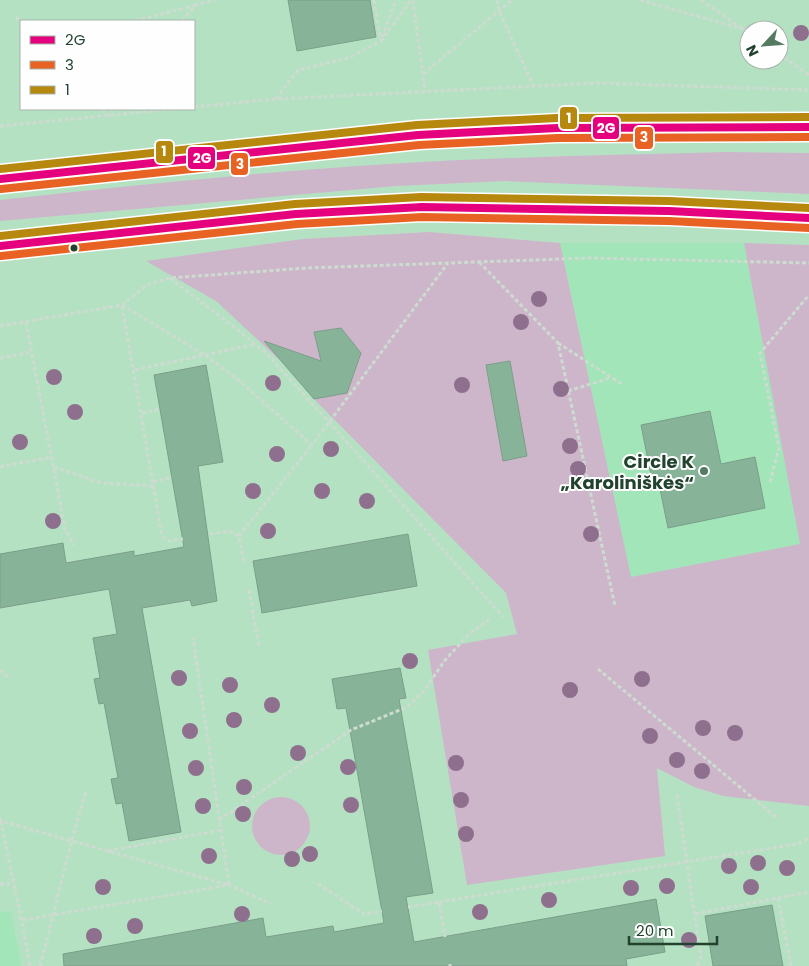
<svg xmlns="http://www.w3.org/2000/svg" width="809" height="966" viewBox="0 0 809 966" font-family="Poppins,sans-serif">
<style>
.built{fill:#a1e5b8}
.green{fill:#cdb6ca}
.building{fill:#87b499;stroke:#7b9e88}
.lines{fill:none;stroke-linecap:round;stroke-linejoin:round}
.path{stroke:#cddbd1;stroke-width:3;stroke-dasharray:4 2.5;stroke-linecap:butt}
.major{stroke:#f4faf6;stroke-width:28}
.bus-1-casing{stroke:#fefefe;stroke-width:11}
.bus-2-casing{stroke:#fefefe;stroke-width:11}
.bus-3-casing{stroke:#fefefe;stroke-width:11}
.bus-1{stroke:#e5007d;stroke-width:8}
.bus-2{stroke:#e86323;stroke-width:8}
.bus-3{stroke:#b7880e;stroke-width:8}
.tree{fill:#8e708e}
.bus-dot{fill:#21422d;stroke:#fefefe;stroke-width:2}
.poi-dot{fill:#557a62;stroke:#fefefe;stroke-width:2}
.labels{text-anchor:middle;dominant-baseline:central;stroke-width:4;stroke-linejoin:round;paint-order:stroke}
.poi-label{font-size:18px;font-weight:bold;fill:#21422d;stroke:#fefefe;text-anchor:end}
.line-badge{stroke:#fefefe;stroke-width:2}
.badge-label{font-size:14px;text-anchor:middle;font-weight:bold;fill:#fff}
</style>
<rect width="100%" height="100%" fill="#b5e1c3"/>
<g class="built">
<path d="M560 243H744L800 544 631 577Z"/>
<path d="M11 911 21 966H0V912Z"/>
</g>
<g class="green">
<path d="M725 152 809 153V194L505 181 397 186 0 221V200C129 186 259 172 388 164 501 157 613 155 725 152Z"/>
<path d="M429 232 560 243 631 577 800 544 744 243 809 245V806L723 796 694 787 657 768 665 856 467 885 428 650 517 634 506 593 314 399 286 366 216 301 146 261 303 239Z"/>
<circle cx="281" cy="826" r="29"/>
</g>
<g class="building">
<path d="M288 0H370L376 37 297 51Z"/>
<path d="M341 328 361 353 347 393 314 399 264 341 321 361 314 332Z"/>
<path d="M510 361 527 456 503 461 486 365Z"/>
<path d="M206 365 223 462 198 466 217 601 192 606 190 600 142 608 181 832 129 841 122 803 116 804 111 779 118 778 104 703 99 704 94 679 100 678 93 638 117 634 109 589 0 608V554L63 543 66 563 134 551V556L184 547 154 375Z"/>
<path d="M710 411 721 464 755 457 765 508 668 528 658 479 652 480 641 425Z"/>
<path d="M408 534 417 586 262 613 253 561Z"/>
<path d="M400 668 406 698 399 699 433 893 406 897 414 942 656 899 665 952 626 959 627 966H64L63 954 263 918 266 937 333 926 334 932 384 923 346 708 337 709 332 679Z"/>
<path d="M772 905 783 966H713L705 916Z"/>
</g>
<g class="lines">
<g class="path">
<path d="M413 0 425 91"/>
<path d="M497 0 499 11 533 85"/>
<path d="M640 0 743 29"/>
<path d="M701 0 749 33"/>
<path d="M16 17 21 23"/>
<path d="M135 21 196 5"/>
<path d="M182 21 196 5 215 0"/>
<path d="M382 37 396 0"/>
<path d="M381 41 411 0"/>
<path d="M779 54 809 75"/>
<path d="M423 74 512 0"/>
<path d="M276 99 298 70 348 58 381 41 374 0"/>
<path d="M194 107 276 99 598 83 809 90"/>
<path d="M102 109 108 115 113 109"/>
<path d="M0 126 174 109"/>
<path d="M479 262 558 343 615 606"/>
<path d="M170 278 238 330 266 353 329 422 503 617"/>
<path d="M122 305 205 355 236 378 312 445 448 263"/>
<path d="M122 306 162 536 169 541 183 539"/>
<path d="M26 322 65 529 74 545"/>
<path d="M0 326 122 305 147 285 169 278 307 268 590 258 809 263"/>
<path d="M558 343 623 385"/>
<path d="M0 358 32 352"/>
<path d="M135 370 256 344"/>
<path d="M568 391 610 378"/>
<path d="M142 413 160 409"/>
<path d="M0 467 52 457"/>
<path d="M54 467 102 483 154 486"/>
<path d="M153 482 172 477"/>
<path d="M770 482 779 448 760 353 809 295"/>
<path d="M210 534 229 531 239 536 244 562"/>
<path d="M239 536 312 445"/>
<path d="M249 590 259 647"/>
<path d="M598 669 777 818"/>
<path d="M0 670 8 677"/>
<path d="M677 795 701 957 697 966"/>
<path d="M0 818 1 821 229 885 193 638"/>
<path d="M219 820 351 730 407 707 424 691 445 660 470 633 489 620"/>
<path d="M1 821C10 869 22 917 30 966"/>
<path d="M108 851 221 830"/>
<path d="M0 884H13"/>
<path d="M318 884 364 914 382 911"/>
<path d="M778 898 791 966"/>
<path d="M439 902 796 844 809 838"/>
<path d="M408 907 439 902 445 937"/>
<path d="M695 914 809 892"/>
<path d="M23 920 229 885 271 904"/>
<path d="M450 964V966"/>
<path d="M40 966C56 908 68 849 86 791"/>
</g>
<g class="major">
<path d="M0 179 418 135 557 128 809 127"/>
<path d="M0 246 296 214 422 207 669 211 809 218"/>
</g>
<g class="bus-1-casing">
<g id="bus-1">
<path d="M0 179 418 135 557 128 809 127"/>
<path d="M0 246 296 214 422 207 669 211 809 218"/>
</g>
</g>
<g class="bus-2-casing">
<g id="bus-2">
<path d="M1 189 419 145 557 138 809 137"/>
<path d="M1 256 297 224 422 217 669 221 809 228"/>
</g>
</g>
<g class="bus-3-casing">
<g id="bus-3">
<path d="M0 169 417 125 557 118 809 117"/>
<path d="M0 236 295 204 421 197 669 201 809 208"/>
</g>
</g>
<use href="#bus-1" class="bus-1"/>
<use href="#bus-2" class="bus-2"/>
<use href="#bus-3" class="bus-3"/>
</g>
<g class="tree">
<circle cx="801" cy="33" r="8"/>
<circle cx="539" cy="299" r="8"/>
<circle cx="521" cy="322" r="8"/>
<circle cx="54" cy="377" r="8"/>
<circle cx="273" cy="383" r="8"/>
<circle cx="462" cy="385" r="8"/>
<circle cx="561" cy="389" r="8"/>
<circle cx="75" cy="412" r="8"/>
<circle cx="20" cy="442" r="8"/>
<circle cx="570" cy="446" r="8"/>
<circle cx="331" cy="449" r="8"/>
<circle cx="277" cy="454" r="8"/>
<circle cx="578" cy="469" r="8"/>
<circle cx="253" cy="491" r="8"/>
<circle cx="322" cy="491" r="8"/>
<circle cx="367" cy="501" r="8"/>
<circle cx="53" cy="521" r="8"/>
<circle cx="268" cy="531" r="8"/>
<circle cx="591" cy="534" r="8"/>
<circle cx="410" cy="661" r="8"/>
<circle cx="179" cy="678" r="8"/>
<circle cx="642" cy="679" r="8"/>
<circle cx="230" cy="685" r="8"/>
<circle cx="570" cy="690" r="8"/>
<circle cx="272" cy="705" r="8"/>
<circle cx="234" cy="720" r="8"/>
<circle cx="703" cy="728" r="8"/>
<circle cx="190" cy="731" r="8"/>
<circle cx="735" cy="733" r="8"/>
<circle cx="650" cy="736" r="8"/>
<circle cx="298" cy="753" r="8"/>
<circle cx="677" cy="760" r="8"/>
<circle cx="456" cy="763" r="8"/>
<circle cx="348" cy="767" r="8"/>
<circle cx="196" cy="768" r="8"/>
<circle cx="702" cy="771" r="8"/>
<circle cx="244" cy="787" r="8"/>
<circle cx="461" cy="800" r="8"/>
<circle cx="351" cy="805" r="8"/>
<circle cx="203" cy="806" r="8"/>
<circle cx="243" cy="814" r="8"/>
<circle cx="466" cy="834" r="8"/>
<circle cx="310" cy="854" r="8"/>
<circle cx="209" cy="856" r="8"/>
<circle cx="292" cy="859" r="8"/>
<circle cx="758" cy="863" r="8"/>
<circle cx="729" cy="866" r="8"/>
<circle cx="787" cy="868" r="8"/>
<circle cx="667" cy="886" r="8"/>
<circle cx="103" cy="887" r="8"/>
<circle cx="751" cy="887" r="8"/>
<circle cx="631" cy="888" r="8"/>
<circle cx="549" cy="900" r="8"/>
<circle cx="480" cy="912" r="8"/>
<circle cx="242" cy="914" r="8"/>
<circle cx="135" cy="926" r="8"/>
<circle cx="94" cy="936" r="8"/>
<circle cx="689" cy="940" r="8"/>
</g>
<circle class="bus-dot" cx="74" cy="248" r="4.5"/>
<circle class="poi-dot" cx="704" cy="471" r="5"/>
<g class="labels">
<g class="poi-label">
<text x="694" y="461">Circle K<tspan x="694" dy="21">„Karoliniškės“</tspan></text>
</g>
</g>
<g class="line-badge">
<rect x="559" y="106" width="19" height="24" rx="5" fill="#b7880e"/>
<rect x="592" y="116" width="28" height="24" rx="5" fill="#e5007d"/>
<rect x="634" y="126" width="20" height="24" rx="5" fill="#e86323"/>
<rect x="155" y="140" width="19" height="24" rx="5" fill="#b7880e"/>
<rect x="187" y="146" width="29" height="24" rx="5" fill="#e5007d"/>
<rect x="230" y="152" width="19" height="24" rx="5" fill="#e86323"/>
</g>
<g class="badge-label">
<text x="569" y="123">1</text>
<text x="606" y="133">2G</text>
<text x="644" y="142">3</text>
<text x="164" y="156">1</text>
<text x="202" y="163">2G</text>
<text x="240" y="169">3</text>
</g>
<rect x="20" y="20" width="175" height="90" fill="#fefefe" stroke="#a6b3aa"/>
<rect x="30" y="36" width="25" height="8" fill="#e5007d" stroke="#a6b3aa"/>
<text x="65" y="45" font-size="15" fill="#21422d">2G</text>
<rect x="30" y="61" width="25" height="8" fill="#e86323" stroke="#a6b3aa"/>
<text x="65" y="70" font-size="15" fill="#21422d">3</text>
<rect x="30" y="86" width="25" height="8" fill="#b7880e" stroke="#a6b3aa"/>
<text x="65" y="95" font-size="15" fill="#21422d">1</text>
<g transform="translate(764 45) rotate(244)"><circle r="24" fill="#fefefe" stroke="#a6b3aa"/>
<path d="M0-4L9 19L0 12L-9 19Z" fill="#557a62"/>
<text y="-8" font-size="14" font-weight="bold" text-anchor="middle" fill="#21422d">N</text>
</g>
<path d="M629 936v8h88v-8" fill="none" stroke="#21422d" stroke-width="2.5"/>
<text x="636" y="936" font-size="15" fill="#21422d" stroke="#fefefe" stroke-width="4" paint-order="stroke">20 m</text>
</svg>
